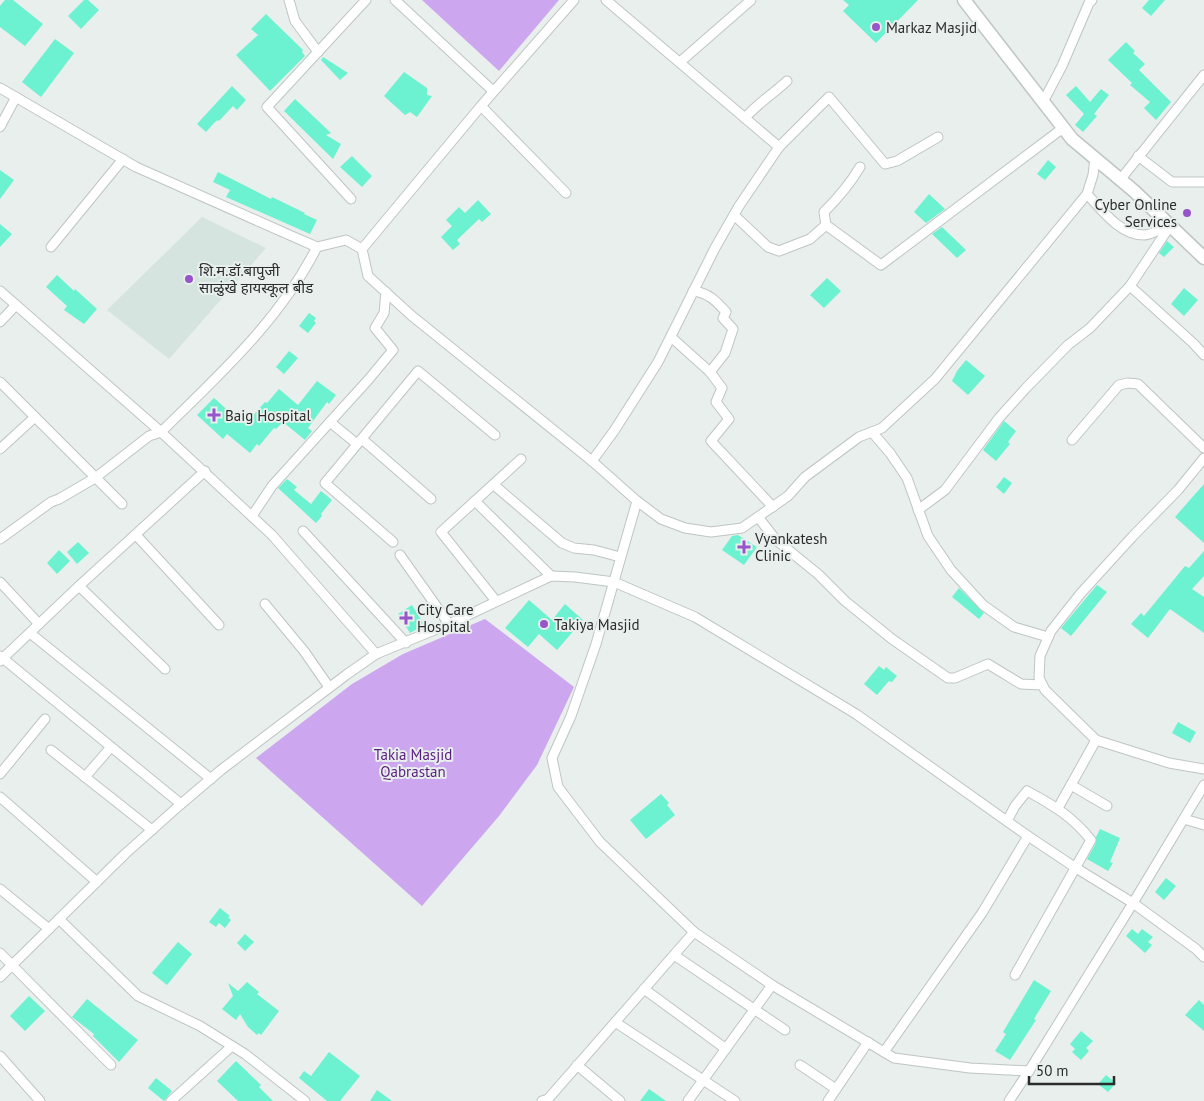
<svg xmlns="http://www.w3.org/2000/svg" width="1204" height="1101" viewBox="0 0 1204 1101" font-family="'PT Sans','Noto Sans Devanagari',sans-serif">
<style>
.built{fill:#d5e4df}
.green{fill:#cda6f0}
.building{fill:#6cf2d0}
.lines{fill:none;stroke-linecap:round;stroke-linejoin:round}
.street-casing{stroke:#bfc5c3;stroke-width:11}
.secondary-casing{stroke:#bfc5c3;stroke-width:15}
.street{stroke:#fff;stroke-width:9}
.secondary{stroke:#fff;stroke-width:12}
.poi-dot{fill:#9855ca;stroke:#e8efec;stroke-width:2}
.labels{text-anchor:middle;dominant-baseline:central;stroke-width:4;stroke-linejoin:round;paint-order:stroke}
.poi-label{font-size:15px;fill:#2b2d2c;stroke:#e8efec;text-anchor:start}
.park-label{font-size:15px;fill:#591d80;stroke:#e8efec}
</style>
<rect width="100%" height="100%" fill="#e8efec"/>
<path class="built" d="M202 217 266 248 169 359 107 310Z"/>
<g class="green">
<path d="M422 0H559L499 71Z"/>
<path d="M485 619 574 687 537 765 499 816 422 906 256 758 352 684 403 654Z"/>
</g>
<g class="building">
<path d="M5 0H13L43 24 25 46 0 27V6Z"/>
<path d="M84 0H88L99 10 81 29 68 16Z"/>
<path d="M843 0H918L876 43 843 11 849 5Z"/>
<path d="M1149 0H1165L1151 16 1142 8Z"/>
<path d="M266 14 303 50 302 52 305 56 270 91 236 55 258 35 251 29Z"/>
<path d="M55 39 74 53 41 97 22 82Z"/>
<path d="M1126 42 1135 51 1133 53 1145 64 1139 70 1171 102 1156 120 1144 108 1150 102 1130 85 1132 83 1108 60Z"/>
<path d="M323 57 348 73 340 80 321 60Z"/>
<path d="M404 72 427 88V95L432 96 417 117 410 112 405 115 384 96Z"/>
<path d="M232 86 246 100 237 110 233 106 219 121 218 120 215 122 206 132 197 124Z"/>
<path d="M1076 86 1090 102 1101 89 1109 95 1094 114 1097 116 1083 132 1075 125 1084 114 1066 95Z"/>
<path d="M295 99 331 133 326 135 341 144 333 159 284 111Z"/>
<path d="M352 156 372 176 362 187 340 167Z"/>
<path d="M1048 160 1056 167 1045 180 1037 174Z"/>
<path d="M0 170 14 180 0 199Z"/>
<path d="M218 172 271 199 272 197 305 213 304 214 317 220 310 234 226 197 230 190 213 182Z"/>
<path d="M929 194 945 209 926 223 914 212Z"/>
<path d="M478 200 491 214 482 222 479 219 457 240 460 244 453 250 441 237 452 226 446 220 459 207 465 213Z"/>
<path d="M0 224 12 234 0 247Z"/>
<path d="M942 227 966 250 957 258 932 234Z"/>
<path d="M1167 241 1174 247 1164 257 1159 253Z"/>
<path d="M57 275 74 291 75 289 97 309 84 324 64 310 67 306 46 287Z"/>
<path d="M827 278 841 291 824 308 810 295Z"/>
<path d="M1184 288 1198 300 1184 316 1171 304Z"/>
<path d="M309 313 316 318 314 321 316 323 308 333 299 326Z"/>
<path d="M289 351 298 358 284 374 276 367Z"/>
<path d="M966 360 985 376 968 395 952 381 957 371Z"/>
<path d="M317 381 336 395 329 404 327 402 308 428 312 431 305 440 283 422 276 429 274 428 259 446 257 444 250 453 227 434 223 439 197 415 214 398 242 423 247 418 250 419 265 402 267 403 279 389 298 405Z"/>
<path d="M1004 421 1016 431 1008 442 1010 444 996 461 983 450Z"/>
<path d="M1004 477 1012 483 1004 494 996 487Z"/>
<path d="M287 479 297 487 294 490 311 504 321 491 332 500 321 514 322 516 316 523 278 488Z"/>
<path d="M1204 484V543L1175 517Z"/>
<path d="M738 535 757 547 744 565 722 550 732 536Z"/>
<path d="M78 542 89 553 77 564 67 552Z"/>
<path d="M59 550 70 561 57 574 47 563Z"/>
<path d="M1204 551V576L1192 589 1204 597V633L1170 609 1148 638 1131 624 1141 613 1144 616 1185 566 1189 568Z"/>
<path d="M1097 585 1107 592 1071 636 1061 628Z"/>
<path d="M959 588 984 613 979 619 952 597Z"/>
<path d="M529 600 552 620 565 604 583 620 557 650 539 634 528 647 505 628Z"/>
<path d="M412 605 424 625 410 633 398 614Z"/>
<path d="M879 666 884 670 886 667 897 676 892 682 889 681 877 695 864 684Z"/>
<path d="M1178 722 1196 732 1190 743 1172 733Z"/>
<path d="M661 794 669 803 667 805 675 815 646 839 630 820Z"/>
<path d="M1100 829 1120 838 1110 862 1113 863 1108 871 1087 859 1096 843V837Z"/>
<path d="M1166 878 1176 886 1164 900 1155 892Z"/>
<path d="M220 908 230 916 228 917 231 920 225 928 219 923 216 927 209 922Z"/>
<path d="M1132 929 1138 934 1142 929 1153 937 1148 942 1152 945 1145 953 1126 936Z"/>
<path d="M245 934 254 942 245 951 237 943Z"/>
<path d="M178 942 192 954 167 985 152 973Z"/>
<path d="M1034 980 1051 991 1034 1019 1036 1020 1010 1060 995 1051 1006 1034 1003 1032Z"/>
<path d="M247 982 259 992 257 994 279 1011 261 1035 259 1033 257 1035 248 1027 240 1014 236 1020 222 1009 233 996 228 983 238 991Z"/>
<path d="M29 996 45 1011 25 1031 10 1016Z"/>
<path d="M87 999 138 1040 119 1062 93 1036 94 1034 72 1017Z"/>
<path d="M1199 1000 1204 1005V1031L1185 1015Z"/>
<path d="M1081 1031 1093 1041 1086 1048 1089 1051 1081 1060 1072 1052 1075 1049 1070 1044Z"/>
<path d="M329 1052 360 1076 340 1101H327L299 1078 304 1071 311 1076Z"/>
<path d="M236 1061 261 1085 259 1087 273 1101H238L217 1081Z"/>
<path d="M1106 1075 1116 1083 1108 1092 1098 1084Z"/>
<path d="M156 1078 172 1091 164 1101 148 1088Z"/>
<path d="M649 1089 666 1101H640Z"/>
<path d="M377 1090 392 1101H370Z"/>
</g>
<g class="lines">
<g class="street-casing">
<g id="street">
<path d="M289 0 295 21 318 52"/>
<path d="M395 0 493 91"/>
<path d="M680 62 751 0"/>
<path d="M0 88 136 167 294 237 317 247 346 240 362 249 368 276 412 316 592 461 637 501 661 519 685 528 711 532 742 528 788 496 805 477 859 437 882 428 935 379 1087 194C1102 210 1120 235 1144 235 1151 235 1162 228 1170 225"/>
<path d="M1043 102 1062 66 1089 3 1092 0"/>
<path d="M481 106 566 193"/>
<path d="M745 118C757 104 773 94 787 81"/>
<path d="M0 127 16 97"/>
<path d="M779 147 829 97 885 164 897 161 938 137"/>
<path d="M1138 156 1172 182H1204"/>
<path d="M1120 180 1204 75"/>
<path d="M1087 194 1093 175 1095 158"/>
<path d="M351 199 267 107 366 0"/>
<path d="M734 215 768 247 779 251 810 239 826 225 824 212C838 198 850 184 860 167"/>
<path d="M826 225 881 265 1063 128"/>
<path d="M51 247 123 159"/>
<path d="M362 249 481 106 574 0"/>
<path d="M1130 286 1193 343 1204 355"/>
<path d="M0 291 161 432 272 535 376 654"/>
<path d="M693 291C709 293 716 301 726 312L723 318 733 329 725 353 710 372 722 388 716 402 729 419 711 441 773 507"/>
<path d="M0 322 16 305"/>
<path d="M671 337 710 372"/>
<path d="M0 382 122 504"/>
<path d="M330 422 357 444"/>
<path d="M872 432 890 453 907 478 928 536 951 570 983 605 1014 627 1048 637"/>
<path d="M362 439 431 499"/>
<path d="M1072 440 1119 385 1128 383 1138 384 1204 448"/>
<path d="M0 449 35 417"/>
<path d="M1204 458 1178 490 1133 536 1081 593 1051 631 1040 656 1039 678 1045 690 1096 740 1169 763 1204 769"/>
<path d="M592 461 614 431 658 362 715 248 739 206 779 147 606 0"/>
<path d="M494 485 562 543 574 548 594 550 620 557"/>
<path d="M475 501 551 576"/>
<path d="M637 501 596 644 571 716 552 758 558 787 600 842 694 932 772 985 894 1058 970 1068 1029 1071"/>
<path d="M918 510 945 490 999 418 1026 388 1068 345 1090 328 1130 286 1170 226"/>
<path d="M252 516 272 486 369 379 393 350 375 328 384 313 386 292"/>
<path d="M758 517 776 540 818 574 845 601 892 639 948 678H955L988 664 1021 684 1042 685"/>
<path d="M303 531 406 643"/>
<path d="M136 535 219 625"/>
<path d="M0 539 51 502 59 499 95 478 149 436 161 432C219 375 280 320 317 247"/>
<path d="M393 542 325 483 418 371 495 435"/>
<path d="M400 555 449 624"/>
<path d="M0 582 39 624"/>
<path d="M79 586 165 669"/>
<path d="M496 601 441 532 521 459"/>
<path d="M265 604 304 651 329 687"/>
<path d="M30 633 211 779"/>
<path d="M0 656 181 804"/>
<path d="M0 661 79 586 205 471"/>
<path d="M51 750 152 830"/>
<path d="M0 774 45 719"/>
<path d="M85 777 111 747"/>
<path d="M1071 785 1107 806"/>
<path d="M0 797 97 882"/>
<path d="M1058 808 1096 740"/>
<path d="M1184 819 1204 825"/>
<path d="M1007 821 1015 806 1027 791C1053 805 1073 817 1091 840L1015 975"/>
<path d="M0 889 49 929"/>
<path d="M59 919 138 996 200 1026 245 1054 305 1101"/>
<path d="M0 953 111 1065"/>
<path d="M674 955 785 1030"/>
<path d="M0 977 125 854 181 804 221 770 346 675 376 654 449 624 551 576 575 577 614 582 695 617 856 714 1028 836 1076 868 1133 903 1196 949 1204 957"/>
<path d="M644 989 726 1049"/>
<path d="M615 1022 735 1101"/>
<path d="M884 1052 982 913 1028 836"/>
<path d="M0 1056 40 1101"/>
<path d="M577 1065 620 1101"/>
<path d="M800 1065 836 1089"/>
<path d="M171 1101 232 1046"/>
<path d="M542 1101 548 1099 694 932"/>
<path d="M688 1101 772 985"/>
<path d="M828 1101 868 1042"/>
<path d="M1009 1101 1029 1071 1133 903 1204 785"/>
</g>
</g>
<g class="secondary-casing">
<path id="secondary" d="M964 0 1072 139 1134 191 1204 258"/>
</g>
<use href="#street" class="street"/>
<use href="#secondary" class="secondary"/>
</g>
<g class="poi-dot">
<circle cx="876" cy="27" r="5"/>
<circle cx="1187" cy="213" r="5"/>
<circle cx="189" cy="279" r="5"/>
<path d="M211.5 407.5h5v5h5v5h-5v5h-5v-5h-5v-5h5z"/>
<path d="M741.5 539.5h5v5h5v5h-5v5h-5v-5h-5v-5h5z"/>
<path d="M403.5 610.5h5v5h5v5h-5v5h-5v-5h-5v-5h5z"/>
<circle cx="544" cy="624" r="5"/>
</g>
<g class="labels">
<g class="poi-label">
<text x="886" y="27">Markaz Masjid</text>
<text x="1177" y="204" text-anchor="end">Cyber Online<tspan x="1177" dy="17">Services</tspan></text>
<text x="199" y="270">शि.म.डॉ.बापुजी<tspan x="199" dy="17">साळुंखे हायस्कूल बीड</tspan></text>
<text x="225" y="415">Baig Hospital</text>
<text x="755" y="538">Vyankatesh<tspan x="755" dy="17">Clinic</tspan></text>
<text x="417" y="609">City Care<tspan x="417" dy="17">Hospital</tspan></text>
<text x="554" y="624">Takiya Masjid</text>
</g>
<g class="park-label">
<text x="413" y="754">Takia Masjid<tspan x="413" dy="17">Qabrastan</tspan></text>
</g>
</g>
<path d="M1029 1076v8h85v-8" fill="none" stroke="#2b2d2c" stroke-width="2.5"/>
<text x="1036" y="1076" font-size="15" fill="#2b2d2c" stroke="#e8efec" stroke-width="4" paint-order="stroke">50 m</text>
</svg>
